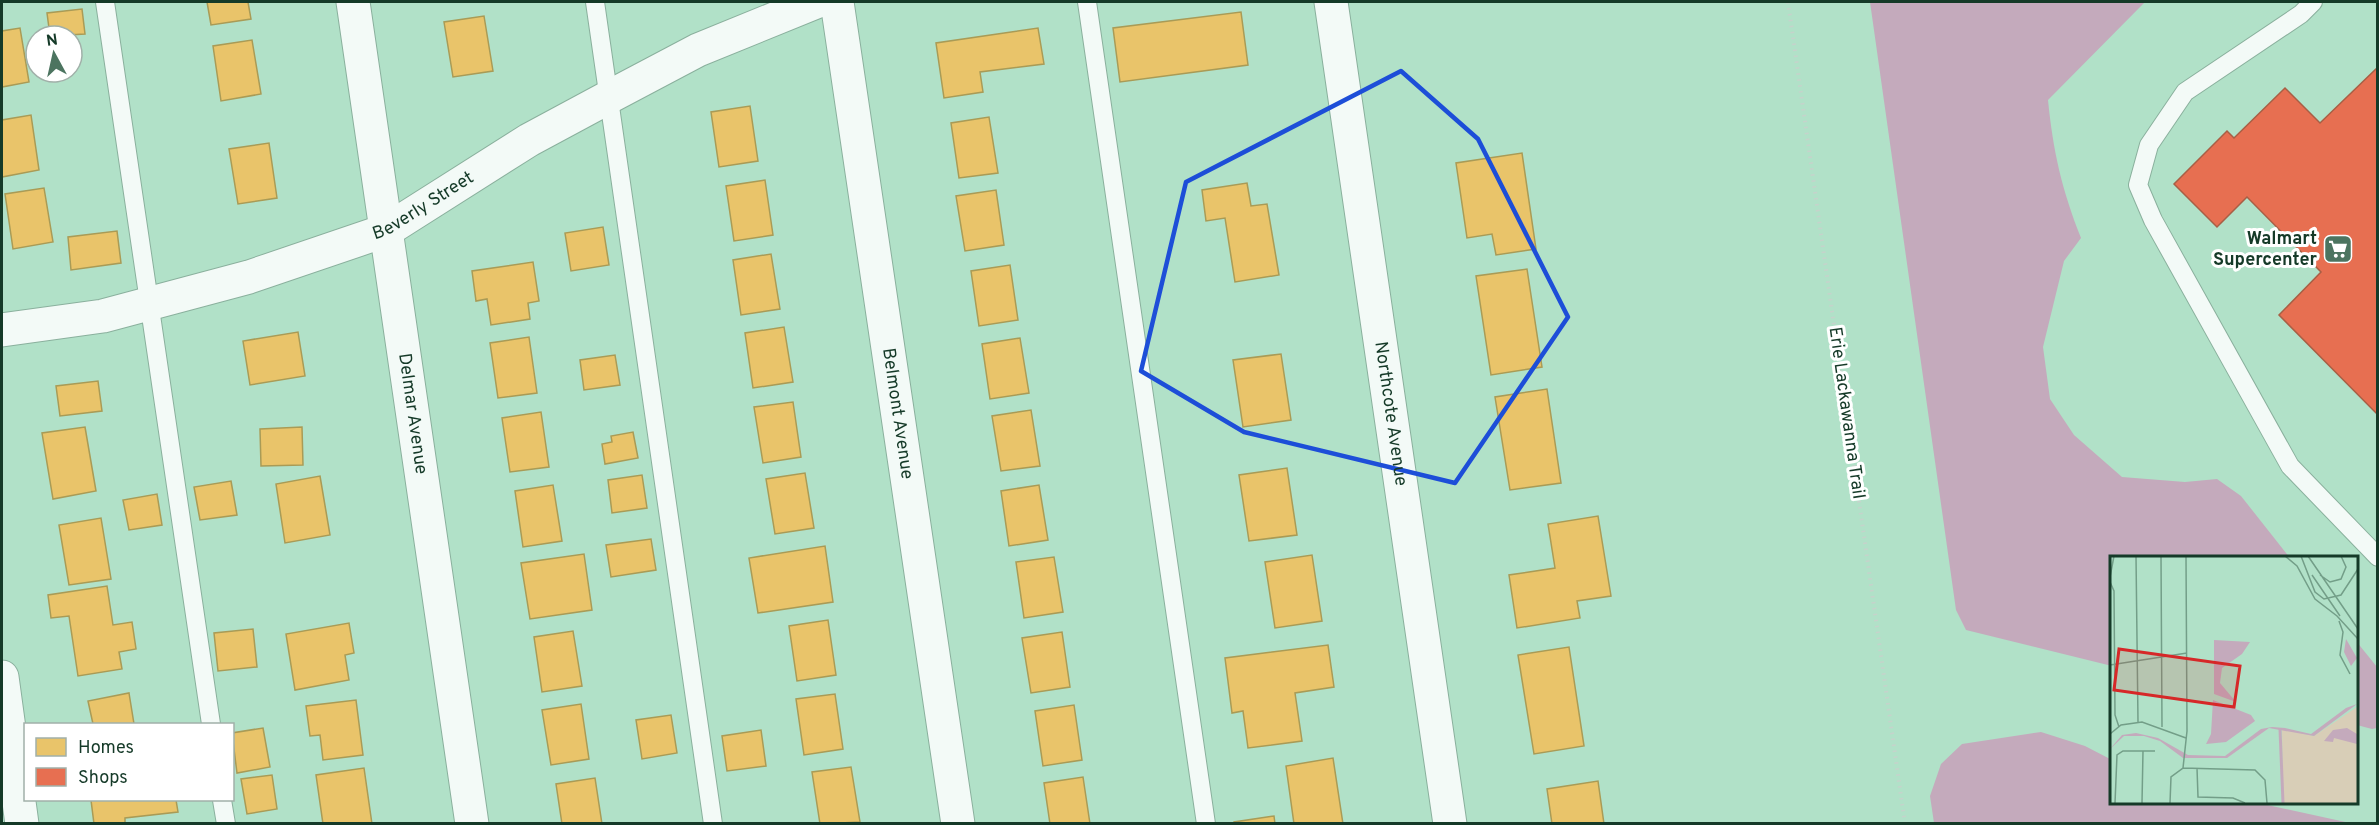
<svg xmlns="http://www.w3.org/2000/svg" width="2379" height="825" viewBox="0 0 2379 825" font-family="Overpass,sans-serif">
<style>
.water{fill:#c4aabc}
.homes{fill:#e9c46a;stroke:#a99b56;stroke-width:1.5}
.shops{fill:#e76f51;stroke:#a85f45;stroke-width:1.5}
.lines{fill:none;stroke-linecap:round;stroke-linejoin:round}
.lane-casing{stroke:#8ab09d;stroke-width:20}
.street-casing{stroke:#8ab09d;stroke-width:35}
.path{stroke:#c5d3cb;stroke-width:4;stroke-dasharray:1.5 4.5;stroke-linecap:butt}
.lane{stroke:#f3faf7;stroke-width:18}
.street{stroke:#f3faf7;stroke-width:33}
.marked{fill:none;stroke:#1d4ed8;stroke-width:4.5;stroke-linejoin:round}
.labels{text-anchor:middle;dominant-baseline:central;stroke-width:6;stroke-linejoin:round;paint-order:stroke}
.street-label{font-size:18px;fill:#153a28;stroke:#fff}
.poi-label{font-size:18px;font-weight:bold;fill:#153a28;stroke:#fff;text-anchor:end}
.inset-river{fill:none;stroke:#c4aabc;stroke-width:3}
.inset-road{fill:none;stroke:#739e88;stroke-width:1.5}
.view{fill:#d62828;fill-opacity:0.15;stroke:#d62828;stroke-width:3}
.inset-edge{fill:none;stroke:#153a28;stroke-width:3}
</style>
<rect width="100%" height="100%" fill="#b1e1c8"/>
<g class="water">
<path d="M1870 2H2145L2048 100C2053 151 2062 190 2081 238L2064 261 2043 347 2050 399 2074 435 2122 477 2185 482 2217 479 2241 496 2290 558H2112V666L1966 630 1956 610Z"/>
<path d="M2356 641 2377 667V728L2372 729 2357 725Z"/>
<path d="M2041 732 2085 746 2112 760V802L2258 803 2350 823H1934L1930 796 1941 764 1962 744Z"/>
</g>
<g class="homes">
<path d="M207 2H248L251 19 211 25Z"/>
<path d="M82 9 85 34 50 36 47 13Z"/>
<path d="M1241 12 1248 65 1120 82 1113 28Z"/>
<path d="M484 16 493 71 453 77 444 22Z"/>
<path d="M20 28 29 82 2 87V31Z"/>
<path d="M1038 28 1044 64 980 72 983 92 944 98 936 43Z"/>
<path d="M252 40 261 94 221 101 213 46Z"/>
<path d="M750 106 758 161 719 167 711 112Z"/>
<path d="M31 115 39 170 2 177V120Z"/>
<path d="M989 117 998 173 959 178 951 123Z"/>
<path d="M269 143 277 198 238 204 229 149Z"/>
<path d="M1522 153 1536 249 1496 255 1492 234 1467 238 1456 163Z"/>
<path d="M765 180 773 235 734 241 726 186Z"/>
<path d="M1247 183 1251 206 1267 204 1279 275 1235 282 1225 218 1206 221 1202 190Z"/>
<path d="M44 188 53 242 13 249 5 194Z"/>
<path d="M996 190 1004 245 965 251 956 196Z"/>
<path d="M603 227 609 265 571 271 565 233Z"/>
<path d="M117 231 121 263 71 270 68 237Z"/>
<path d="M771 254 780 309 741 315 733 260Z"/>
<path d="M533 262 539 301 528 303 530 319 491 325 487 299 476 301 472 271Z"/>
<path d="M1010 265 1018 320 979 326 971 271Z"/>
<path d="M1527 269 1542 367 1491 375 1476 276Z"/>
<path d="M784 327 793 382 753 388 745 333Z"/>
<path d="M298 332 305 376 250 385 243 341Z"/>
<path d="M529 337 537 393 498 398 490 343Z"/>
<path d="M1020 338 1029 393 990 399 982 344Z"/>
<path d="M1281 354 1291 420 1243 427 1233 360Z"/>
<path d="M615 355 620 385 584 390 580 360Z"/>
<path d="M98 381 102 411 60 416 56 386Z"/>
<path d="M1547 389 1561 483 1510 490 1495 397Z"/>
<path d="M793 402 801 457 763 463 754 407Z"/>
<path d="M1031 410 1040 466 1001 471 992 416Z"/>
<path d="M541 412 549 467 510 472 502 418Z"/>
<path d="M85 427 96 491 53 499 42 433Z"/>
<path d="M302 427 303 465 261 466 260 429Z"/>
<path d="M633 432 638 458 605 464 602 444 612 442 611 436Z"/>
<path d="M1287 468 1297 535 1249 541 1239 475Z"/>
<path d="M805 473 814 528 775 534 766 479Z"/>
<path d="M642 475 647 508 612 513 608 480Z"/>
<path d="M320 476 330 535 285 543 276 484Z"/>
<path d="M231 481 237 515 200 520 194 487Z"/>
<path d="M553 485 562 541 523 547 515 491Z"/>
<path d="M1039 485 1048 540 1009 546 1001 491Z"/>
<path d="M157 494 162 525 129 530 123 500Z"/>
<path d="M1598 516 1611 596 1577 601 1580 618 1517 628 1509 575 1555 568 1548 524Z"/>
<path d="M101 518 111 579 69 585 59 525Z"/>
<path d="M651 539 656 570 611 577 606 545Z"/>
<path d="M825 546 833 602 758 613 749 558Z"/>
<path d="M584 554 592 610 530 619 521 563Z"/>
<path d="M1312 555 1322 621 1275 628 1265 562Z"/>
<path d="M1054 557 1063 612 1024 618 1016 562Z"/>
<path d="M107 586 113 625 132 622 136 649 119 652 122 669 78 676 69 616 51 618 48 595Z"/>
<path d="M828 620 836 675 797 681 789 626Z"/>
<path d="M349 623 354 653 345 655 349 680 295 690 286 634Z"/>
<path d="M253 629 257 667 218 671 214 633Z"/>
<path d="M573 631 582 686 542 692 534 637Z"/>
<path d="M1062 632 1070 687 1031 693 1022 638Z"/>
<path d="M1328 645 1334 687 1295 693 1302 741 1248 748 1243 711 1232 713 1225 658Z"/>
<path d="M1569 647 1584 746 1534 754 1518 655Z"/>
<path d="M129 693 134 724H93L88 701Z"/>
<path d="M835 694 843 749 804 755 796 699Z"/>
<path d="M356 700 363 755 323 760 320 735 310 736 306 706Z"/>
<path d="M581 704 589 759 551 765 542 710Z"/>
<path d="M1074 705 1082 760 1043 766 1035 711Z"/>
<path d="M671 715 677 753 642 759 636 720Z"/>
<path d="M263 728 270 767 237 773 232 733Z"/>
<path d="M761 730 766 766 727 771 722 736Z"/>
<path d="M1333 758 1343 824H1294L1286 766Z"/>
<path d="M851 767 860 822 820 824 812 772Z"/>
<path d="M364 768 372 824H323L316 775Z"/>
<path d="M272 775 277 809 247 814 241 779Z"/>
<path d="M1083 777 1090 824H1050L1044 783Z"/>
<path d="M595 778 602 824H562L556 784Z"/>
<path d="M1598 781 1604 824H1552L1547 789Z"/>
<path d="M91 800H176L178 812 125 818V824H94Z"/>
<path d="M1274 816 1275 824H1234V822Z"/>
</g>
<path class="shops" d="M2378 67V415L2279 315 2321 272 2247 197 2217 227 2174 184 2227 131 2234 138 2285 88 2320 123Z"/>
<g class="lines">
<g class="lane-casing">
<g id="lane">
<path d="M105 2 211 724"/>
<path d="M595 2 713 824"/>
<path d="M1087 2 1206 824"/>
<path d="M2313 2 2301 14 2185 92 2149 145 2138 185 2153 220 2290 466 2378 557"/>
<path d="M222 800 226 824"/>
</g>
</g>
<g class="street-casing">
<g id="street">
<path id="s1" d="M353 2 472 824"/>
<path id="s2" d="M837 2 958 824"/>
<path id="s3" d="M1331 2 1450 824"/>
<path id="s4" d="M2 330 103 316 249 277 387 230 529 140 609 97 698 50 816 2"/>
<path d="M2 677 22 824"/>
</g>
</g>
<path class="path" d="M1788 2 1905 824"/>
<use href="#lane" class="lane"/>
<use href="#street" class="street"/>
</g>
<path class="marked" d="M1401 71 1478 139 1568 317 1455 483 1244 432 1141 371 1186 182Z"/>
<defs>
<g id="supermarket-square" transform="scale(1.5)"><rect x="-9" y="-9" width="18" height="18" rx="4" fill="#4c7460" stroke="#fff"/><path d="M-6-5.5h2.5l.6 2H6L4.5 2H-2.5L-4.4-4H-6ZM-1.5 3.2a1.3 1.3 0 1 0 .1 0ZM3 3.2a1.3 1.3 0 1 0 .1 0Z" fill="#fff"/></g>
</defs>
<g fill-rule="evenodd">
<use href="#supermarket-square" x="2338" y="249"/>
</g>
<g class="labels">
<g class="street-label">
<text stroke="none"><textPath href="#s4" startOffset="442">Beverly Street</textPath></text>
<text stroke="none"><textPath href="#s1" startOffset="416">Delmar Avenue</textPath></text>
<text stroke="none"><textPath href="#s2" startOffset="416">Belmont Avenue</textPath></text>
<text stroke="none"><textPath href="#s3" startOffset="416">Northcote Avenue</textPath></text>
<text transform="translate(1846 413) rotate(82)">Erie Lackawanna Trail</text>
</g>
<g class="poi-label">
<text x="2317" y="239">Walmart<tspan x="2317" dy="21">Supercenter</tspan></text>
</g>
</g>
<g transform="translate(2110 556)">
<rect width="248" height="248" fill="#b1e1c8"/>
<path d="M247 151V247H173L172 173 204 180Z" fill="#d8ceb7"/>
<path d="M236 83 247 102 241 110 234 96ZM104 84 140 86 132 98 112 112 110 127 126 146 104 138ZM103 144 141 159 145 165 116 186 96 188 101 178ZM247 148 204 180 159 172 117 202H73L50 185 34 180H14L0 193 12 179 26 177 48 182 78 199 115 200 151 173 162 171 175 172 201 178 236 152ZM237 172 247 178V188L224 182 223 186 214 185 223 174Z" fill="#c4aabc"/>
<path class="inset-river" d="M170 173 173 247"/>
<path class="inset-road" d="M26 0 28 166M51 0 52 171M175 0 187 10 205 43 227 60 248 83M191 0 205 36 214 43 231 39 248 13M198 0 248 73M202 19 230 60M210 19 220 26 231 23 236 11 231 0M0 21 4 0M0 26 4 35 5 159 9 171M229 65 233 76 230 99 240 118M0 109 77 97M0 178 11 169 32 166 76 182M73 212 145 214 155 224 157 247M87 212 88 241 123 242 135 247M5 247 7 199 13 195H45M32 247 33 195M60 247 61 221 73 212 77 175 76 0"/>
<path class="view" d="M9 93 130 110 124 151 4 134Z"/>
<rect width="248" height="248" class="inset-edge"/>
</g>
<rect width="2379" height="825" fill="none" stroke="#153a28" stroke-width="6"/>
<rect x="24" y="723" width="210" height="78" fill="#ffffff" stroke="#a1b0a9" stroke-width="1.5"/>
<rect x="36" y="738" width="30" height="18" fill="#e9c46a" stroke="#a1b0a9" stroke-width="1.5"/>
<text x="78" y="753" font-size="18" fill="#153a28">Homes</text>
<rect x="36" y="768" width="30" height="18" fill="#e76f51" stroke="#a1b0a9" stroke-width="1.5"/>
<text x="78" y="783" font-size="18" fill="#153a28">Shops</text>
<g transform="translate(54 54) rotate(352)"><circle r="28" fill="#ffffff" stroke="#a1b0a9" stroke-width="1.5"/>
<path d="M0-4.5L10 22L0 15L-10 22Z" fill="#4c7460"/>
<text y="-9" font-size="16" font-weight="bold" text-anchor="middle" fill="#153a28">N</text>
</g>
</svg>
